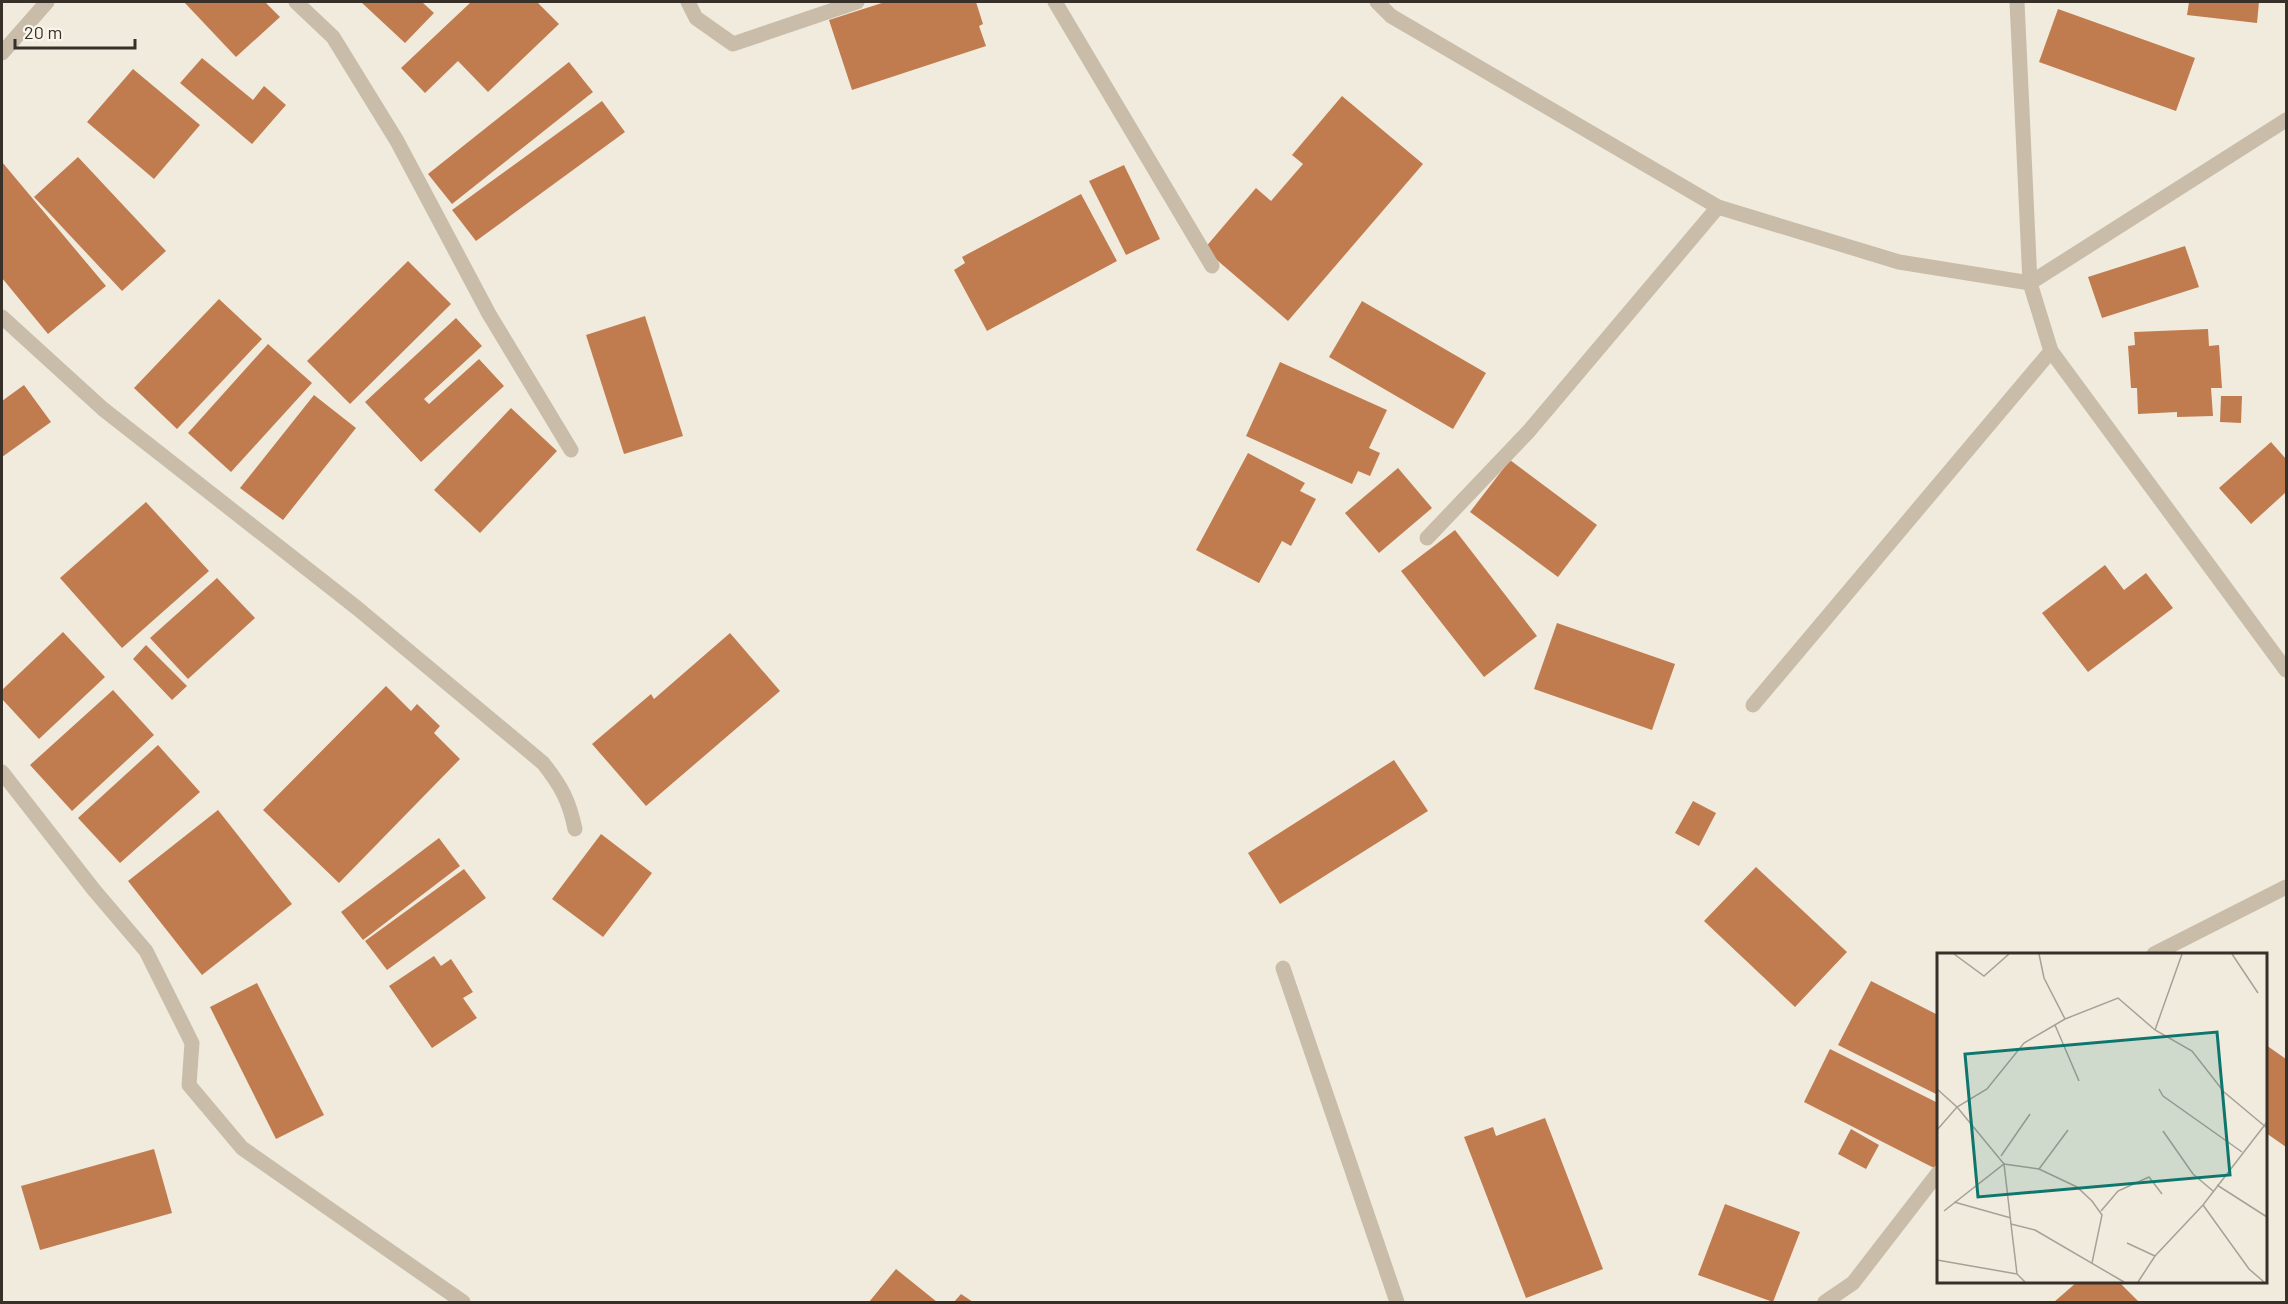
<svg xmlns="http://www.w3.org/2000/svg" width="2288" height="1304" viewBox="0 0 2288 1304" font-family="Barlow,sans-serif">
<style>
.building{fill:#c07c4e}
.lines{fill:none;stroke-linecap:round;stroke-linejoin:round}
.minor{stroke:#c9bdaa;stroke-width:15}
.inset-road{fill:none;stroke:#a7a096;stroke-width:1.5}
.view{fill:#0f766e;fill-opacity:0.15;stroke:#0f766e;stroke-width:3}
.inset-edge{fill:none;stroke:#373029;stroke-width:3}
</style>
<rect width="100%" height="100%" fill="#f1ebde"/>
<g class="building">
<path d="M184 2H265L280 17 236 57Z"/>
<path d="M361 2H422L434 13 405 43Z"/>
<path d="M471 2H537L559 24 488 92 458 61 425 93 401 68Z"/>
<path d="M885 2H976L983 24 979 26 986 46 852 90 829 20Z"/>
<path d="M2189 2H2259L2257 23 2187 15Z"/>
<path d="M2058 9 2195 58 2176 111 2039 62Z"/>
<path d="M202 58 253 100 264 86 286 105 252 144 180 83Z"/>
<path d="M569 62 593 92 452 204 428 174Z"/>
<path d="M133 69 200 125 154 179 87 122Z"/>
<path d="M1342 96 1423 164 1288 321 1204 249 1256 188 1271 201 1303 164 1292 155Z"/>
<path d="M602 101 625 132 476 241 452 210Z"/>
<path d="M78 157 166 251 122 291 34 197Z"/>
<path d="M2 162 106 286 48 334 2 278Z"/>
<path d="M1124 165 1160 239 1126 255 1089 181Z"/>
<path d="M1081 194 1117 261 987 331 954 270 965 263 962 257Z"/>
<path d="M2185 246 2199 287 2102 318 2088 277Z"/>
<path d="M408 261 451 304 350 404 307 361Z"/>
<path d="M219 299 262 339 177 429 134 388Z"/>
<path d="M1362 301 1486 373 1453 429 1329 357Z"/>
<path d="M645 316 683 436 624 454 586 335Z"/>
<path d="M456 318 482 346 424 399 429 404 479 359 504 386 421 462 365 402Z"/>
<path d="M2208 329 2209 346 2219 345 2222 388H2211L2213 416 2177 417V412L2138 414 2137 388H2131L2128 346 2135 345 2134 332Z"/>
<path d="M268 344 312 383 231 472 188 433Z"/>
<path d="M1280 362 1387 410 1369 448 1380 453 1370 476 1358 471 1352 484 1246 436Z"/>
<path d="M24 385 51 422 2 457V401Z"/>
<path d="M314 395 356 428 283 520 240 488Z"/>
<path d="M2221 396H2242L2241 423 2220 422Z"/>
<path d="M511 408 557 451 480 533 434 490Z"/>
<path d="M2271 442 2286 459V492L2251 524 2219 488Z"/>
<path d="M1248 453 1305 483 1300 491 1316 499 1291 546 1282 541 1259 583 1196 550Z"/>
<path d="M1510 460 1597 525 1558 577 1470 512Z"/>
<path d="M1398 468 1432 508 1379 553 1345 513Z"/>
<path d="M146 502 209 571 122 648 60 578Z"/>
<path d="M1455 530 1537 636 1484 677 1401 571Z"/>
<path d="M2105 565 2124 590 2146 573 2173 608 2088 672 2042 613Z"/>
<path d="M217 578 255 618 188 679 150 638Z"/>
<path d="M1557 623 1675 664 1652 730 1534 689Z"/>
<path d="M63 632 105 677 39 739 2 699V690Z"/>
<path d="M730 633 780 691 646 806 592 744 651 694 654 699Z"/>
<path d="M146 645 187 686 172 700 133 659Z"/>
<path d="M386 686 411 711 417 704 440 726 434 733 460 759 339 883 263 810Z"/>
<path d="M113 690 154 735 72 811 30 765Z"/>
<path d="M158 745 200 792 120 863 78 818Z"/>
<path d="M1394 760 1428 811 1280 904 1248 853Z"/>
<path d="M1693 801 1716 813 1699 846 1675 833Z"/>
<path d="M218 810 292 904 202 975 128 881Z"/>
<path d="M601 834 652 873 603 937 552 899Z"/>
<path d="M439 838 460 866 363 940 341 912Z"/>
<path d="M1756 867 1847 952 1795 1007 1704 921Z"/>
<path d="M464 869 486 898 387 970 365 941Z"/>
<path d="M434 956 441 966 451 959 473 992 463 998 477 1018 432 1048 389 986Z"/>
<path d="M1871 981 1938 1015V1095L1838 1045Z"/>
<path d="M257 983 324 1115 276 1139 210 1007Z"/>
<path d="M2266 1045 2286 1059V1147L2266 1133Z"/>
<path d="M1830 1049 1938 1103V1170L1804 1102Z"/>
<path d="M1545 1118 1603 1269 1526 1298 1464 1137 1493 1127 1496 1136Z"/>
<path d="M1851 1129 1879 1145 1866 1169 1838 1154Z"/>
<path d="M154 1149 172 1213 40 1250 21 1186Z"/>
<path d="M1725 1204 1800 1232 1773 1302 1698 1275Z"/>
<path d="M896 1269 937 1302H869Z"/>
<path d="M2077 1282H2119L2139 1302H2054Z"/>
<path d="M961 1294 973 1302H954Z"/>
</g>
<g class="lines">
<g class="minor">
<path d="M296 2 333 37 397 141 489 314 571 450"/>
<path d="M688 2 696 18 733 44 857 2"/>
<path d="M1055 2 1212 266"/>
<path d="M1377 2 1391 16 1718 207 1899 262 2030 283 2051 351 2286 670"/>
<path d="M2017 2 2030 283 2286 120"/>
<path d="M2 53 47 2"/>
<path d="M2 317 103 409 357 608 543 763C561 786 569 800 575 829"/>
<path d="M1427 538 1529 431 1718 207"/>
<path d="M1753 705 2051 351"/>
<path d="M2 772 94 890 146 951 192 1043 189 1085 242 1148 463 1302"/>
<path d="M2154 954 2286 887"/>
<path d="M1283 968 1397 1302"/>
<path d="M1825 1302 1853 1283 1938 1173"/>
</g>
</g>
<g transform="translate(1937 953)">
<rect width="330" height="330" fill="#f1ebde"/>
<path class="inset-road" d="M17 1 47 23 72 1M102 1 107 25 128 66M295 1 321 40M118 72 142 128M218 77 245 1M0 136 20 154 67 211 102 216 140 234 155 248 165 262 155 310M222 136 226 143 305 199M0 177 20 154 50 136 87 90 128 66 181 45 218 77 255 98 287 139 330 175M226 178 256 221 276 238M64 203 93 161M102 216 131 177M280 232 330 264M17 249 74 265M266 252 312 316 327 329M7 258 67 211 74 271M164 258 181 238 212 224 225 241M190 290 218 303M0 307 80 321M88 329 80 321 74 271 98 277 187 329M201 329 218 303 266 252 330 169"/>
<path class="view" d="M280 79 293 222 41 244 28 101Z"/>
<rect width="330" height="330" class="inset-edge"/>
</g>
<rect width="2288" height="1304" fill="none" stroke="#373029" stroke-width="6"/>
<path d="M15 39v9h120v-9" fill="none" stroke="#373029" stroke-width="3"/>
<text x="24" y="39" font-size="18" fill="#373029" stroke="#f9f5ea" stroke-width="4.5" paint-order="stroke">20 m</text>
</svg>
